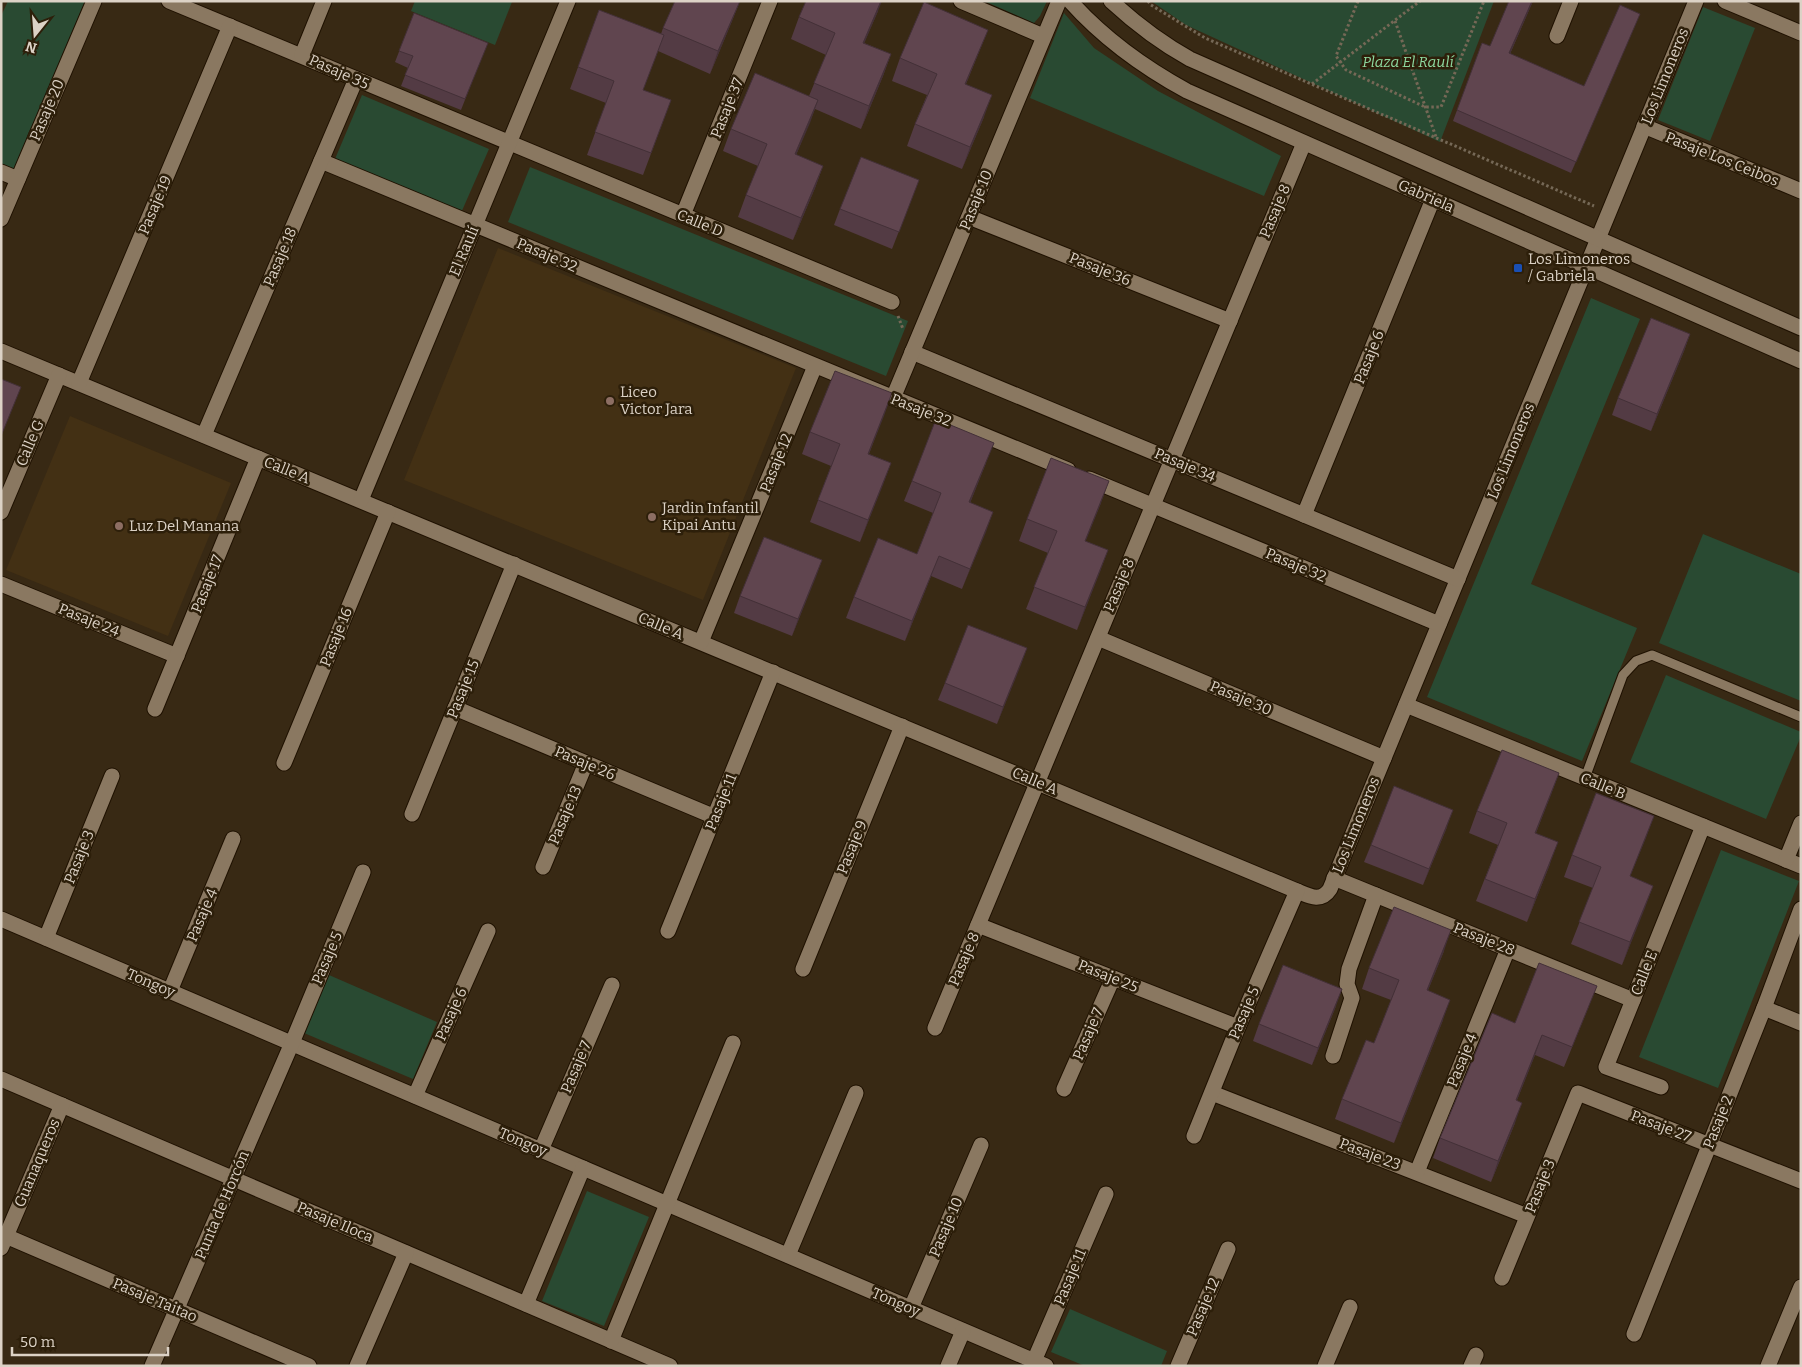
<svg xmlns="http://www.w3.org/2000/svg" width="1802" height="1367" viewBox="0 0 1802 1367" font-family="Bitter,serif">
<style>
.built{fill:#433014}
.green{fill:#294a32}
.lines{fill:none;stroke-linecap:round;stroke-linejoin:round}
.service-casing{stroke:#1f1100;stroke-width:11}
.minor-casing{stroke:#1f1100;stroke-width:17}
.tertiary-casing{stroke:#1f1100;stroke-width:17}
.path{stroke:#756856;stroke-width:3;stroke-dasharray:2.5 2.5;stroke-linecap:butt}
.service{stroke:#8a7861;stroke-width:9}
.minor{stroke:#8a7861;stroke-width:15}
.tertiary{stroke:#8a7861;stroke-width:15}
.wall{fill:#533b44}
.shaded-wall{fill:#433037}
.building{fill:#60454f;stroke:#433037}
.transit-dot{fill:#1a4fb4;stroke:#2d1f0a;stroke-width:2}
.education-dot{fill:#8d6e63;stroke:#2d1f0a;stroke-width:2}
.labels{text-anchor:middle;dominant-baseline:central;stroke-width:5;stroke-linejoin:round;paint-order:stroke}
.park-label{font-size:15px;font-style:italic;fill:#8dd89f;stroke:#2d1f0a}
.street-label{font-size:15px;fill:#dcd2c6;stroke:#2d1f0a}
.poi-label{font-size:15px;fill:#dcd2c6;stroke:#2d1f0a;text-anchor:start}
</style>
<rect width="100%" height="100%" fill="#382914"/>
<g class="built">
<path d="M498 248 796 368 703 600 404 480Z"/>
<path d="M70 416 231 483 168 636 6 570Z"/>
</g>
<g class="green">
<path d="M8 1H85L14 169 1 163V16Z"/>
<path d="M415 1H510L512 2 495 45 411 11Z"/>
<path d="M984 1H1047L1040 16 1034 23Z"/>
<path d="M1151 1H1494L1440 142 1186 25Z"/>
<path d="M1703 7 1755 28 1710 141 1658 120Z"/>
<path d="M1064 13 1094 48 1158 91 1281 156 1264 196 1030 98Z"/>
<path d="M362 95 489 149 461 213 335 159Z"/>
<path d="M530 167 908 321 886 376 508 222Z"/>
<path d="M1591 298 1640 319 1531 584 1637 628 1582 761 1427 697Z"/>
<path d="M1703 534 1801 574V701L1659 643Z"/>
<path d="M1666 675 1801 732V736L1766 819 1630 762Z"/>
<path d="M1721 850 1799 881 1718 1088 1639 1057Z"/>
<path d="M329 975 437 1022 413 1079 304 1033Z"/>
<path d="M587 1191 649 1217 604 1326 542 1301Z"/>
<path d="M1070 1309 1167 1351 1161 1366H1085L1051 1352Z"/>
</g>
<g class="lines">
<g class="service-casing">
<path id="service" d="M1585 778 1623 675 1636 661 1652 655 1801 717"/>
</g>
<g class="minor-casing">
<g id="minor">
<path d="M169 1 892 302"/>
<path d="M961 1 1043 36"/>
<path d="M1725 1 1801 33"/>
<path d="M1557 36 1571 1"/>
<path d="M302 55 324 1"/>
<path d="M1644 126 1801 191"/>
<path d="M321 161 1068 470"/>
<path d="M1 172 18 179"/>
<path d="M683 215 770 1"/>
<path d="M969 217 1230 321"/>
<path d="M1 219 94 1"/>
<path d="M1 351 1297 891C1309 896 1321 903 1330 889L1696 1"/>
<path d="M912 352 1458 579"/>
<path d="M79 383 230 26"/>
<path d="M893 398 1059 1"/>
<path d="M204 435 356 79"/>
<path d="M1089 479 1439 624"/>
<path d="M361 500 568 1"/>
<path d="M1 512 59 375"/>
<path d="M1304 515 1433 199"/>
<path d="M1 584 177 656"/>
<path d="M1098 638 1384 758"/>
<path d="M701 642 815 366"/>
<path d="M1406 705 1801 866"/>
<path d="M455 708 715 817"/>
<path d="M155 709 258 458"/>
<path d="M284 763 388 512"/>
<path d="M412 814 514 564"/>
<path d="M1786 860 1801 823"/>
<path d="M543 867 586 763"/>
<path d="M1334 878 1633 1000"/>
<path d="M1 919 1046 1366"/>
<path d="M978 925 1238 1027"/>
<path d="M668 931 773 672"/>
<path d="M46 938 112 776"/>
<path d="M803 969 902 726"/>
<path d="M170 991 233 839"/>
<path d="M1764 1008 1801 1023"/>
<path d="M935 1028 1304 143"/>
<path d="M1333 1056 1352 998 1347 984 1349 969 1376 895"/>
<path d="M1 1079 670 1366"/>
<path d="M1661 1087 1606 1067 1703 826"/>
<path d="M1064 1089 1113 978"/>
<path d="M1212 1093 1527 1216"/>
<path d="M415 1096 488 931"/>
<path d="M1194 1136 1238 1027 1297 891"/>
<path d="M541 1150 612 985"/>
<path d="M1417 1172 1508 949"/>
<path d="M1 1234 309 1366"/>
<path d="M1 1248 62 1105"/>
<path d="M788 1255 856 1093"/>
<path d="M1502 1278 1578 1093 1801 1181"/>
<path d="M526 1304 583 1168"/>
<path d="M911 1308 981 1145"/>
<path d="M1634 1334 1764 1008 1801 909"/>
<path d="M611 1341 733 1043"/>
<path d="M1034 1361 1106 1194"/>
<path d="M152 1366 292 1043 363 872"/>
<path d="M357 1366 406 1253"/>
<path d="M948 1366 963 1331"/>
<path d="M1178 1366 1228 1249"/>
<path d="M1325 1366 1350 1307"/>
<path d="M1471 1366 1476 1355"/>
<path d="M1768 1366 1801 1287"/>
</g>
</g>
<g class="tertiary-casing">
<g id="tertiary">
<path d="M1070 1C1104 39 1143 67 1187 91L1801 361"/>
<path d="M1111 1C1136 24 1161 43 1190 59L1801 328"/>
</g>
</g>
<g class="path">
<path d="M1148 1 1151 5 1205 38 1594 206"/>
<path d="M1358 1 1336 56 1346 70 1425 107H1441L1484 1"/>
<path d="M1395 21 1436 137"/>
<path d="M1312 84 1420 1"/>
<path d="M898 316 903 329"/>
</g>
<use href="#service" class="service"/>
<use href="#minor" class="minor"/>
<use href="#tertiary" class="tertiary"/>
</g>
<g class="wall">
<path d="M740 1 732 21 710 74 658 51 643 90 671 100 643 175 587 155 606 103 570 89 599 10 661 34 663 28Z"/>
<path d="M1533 1 1510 54 1584 86 1640 14 1635 25 1571 173 1453 121 1482 43 1490 46Z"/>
<path d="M878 11 864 43 891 54 883 76 861 129 815 109 796 155 823 166 815 188 793 240 738 217 746 195 758 166 723 151 731 129 809 96 826 55 791 39 799 17Z"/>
<path d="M414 13 483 54 461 110 401 86 408 68 395 62Z"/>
<path d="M988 30 979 52 966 84 984 117 962 169 907 146 915 124 927 95 892 81 900 58Z"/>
<path d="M919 180 892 249 834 225 840 209Z"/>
<path d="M1690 334 1684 351 1651 431 1612 415 1618 398Z"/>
<path d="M892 393 869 454 891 463 860 542 810 522 831 466 802 454 810 432Z"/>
<path d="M986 463 970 503 993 512 962 589 931 576 905 641 846 618 854 597 917 554 933 513 904 501 912 481Z"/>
<path d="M1101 503 1085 541 1108 550 1077 630 1026 609 1048 553 1019 541 1027 519Z"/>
<path d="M822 560 792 636 734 613 740 596Z"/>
<path d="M1027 648 997 724 938 700 945 683Z"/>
<path d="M1559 773 1536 833 1550 864 1527 922 1476 901 1498 845 1469 833 1477 811Z"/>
<path d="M1654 816 1630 876 1653 886 1622 965 1571 944 1593 888 1564 877 1572 855Z"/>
<path d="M1447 827 1423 885 1364 862 1371 845Z"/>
<path d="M1444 951 1428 990 1443 1020 1394 1143 1335 1119 1342 1099 1374 1043 1391 1000 1362 989 1369 968Z"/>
<path d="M1336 1006 1312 1065 1253 1041 1259 1024Z"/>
<path d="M1589 1006 1564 1067 1535 1055 1517 1100 1515 1123 1491 1182 1433 1158 1440 1138 1515 1023Z"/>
</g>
<g class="shaded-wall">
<path d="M740 1 732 21 710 74 718 51Z"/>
<path d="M881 1H882L878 11 855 65 863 43Z"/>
<path d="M1532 1H1533L1505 65 1509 53Z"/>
<path d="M1640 14 1635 25 1571 173 1576 162Z"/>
<path d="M988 30 979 52 957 106 965 84Z"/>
<path d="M891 54 883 76 861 129 869 106Z"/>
<path d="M992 95 984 117 962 169 970 147Z"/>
<path d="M818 100 810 123 787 176 795 154Z"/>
<path d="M823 166 815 188 793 240 801 218Z"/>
<path d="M1690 334 1684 351 1651 431 1657 414Z"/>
<path d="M892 393 884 416 860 476 868 454Z"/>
<path d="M994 443 962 523 969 502Z"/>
<path d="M891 463 883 485 860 542 868 520Z"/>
<path d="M1109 481 1101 503 1077 563 1085 541Z"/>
<path d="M993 512 986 532 962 589 970 569Z"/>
<path d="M1108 550 1100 572 1077 630 1085 607Z"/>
<path d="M939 556 905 641 912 621Z"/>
<path d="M822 560 816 577 792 636 798 619Z"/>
<path d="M1027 648 1021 665 997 724 1003 707Z"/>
<path d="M1559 773 1551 795 1527 855 1535 833Z"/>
<path d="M1453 810 1447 827 1423 885 1429 869Z"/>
<path d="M1654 816 1646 838 1621 898 1630 876Z"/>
<path d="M1558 842 1550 864 1527 922 1535 899Z"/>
<path d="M1653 886 1645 908 1622 965 1630 942Z"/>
<path d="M1451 930 1444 951 1420 1010 1427 990Z"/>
<path d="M1342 989 1336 1006 1312 1065 1318 1048Z"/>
<path d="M1450 1000 1443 1020 1394 1143 1401 1123Z"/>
<path d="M1542 1035 1535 1055 1509 1120 1516 1100Z"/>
<path d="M1522 1103 1515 1123 1491 1182 1498 1161Z"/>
</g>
<g class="building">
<path d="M675 1H740L718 51 663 28Z"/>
<path d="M806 1H881L863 43 891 54 869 106 814 83 835 33 799 17Z"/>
<path d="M1509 1H1532L1509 53 1584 86 1620 5 1640 14 1576 162 1457 110 1482 43 1490 46Z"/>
<path d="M924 2 988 30 965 84 992 95 970 147 915 124 937 74 900 58Z"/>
<path d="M599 10 664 35 643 90 671 100 651 153 595 132 614 81 578 67Z"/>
<path d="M414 13 488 43 465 99 405 75 413 56 399 51Z"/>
<path d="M755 73 818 100 795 154 823 166 801 218 746 195 767 144 731 129Z"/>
<path d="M861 157 919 180 899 232 840 209Z"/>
<path d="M1651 318 1690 334 1657 414 1618 398Z"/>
<path d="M835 371 892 393 868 454 891 463 868 520 818 500 840 444 810 432Z"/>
<path d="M1 379 21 387 1 436Z"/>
<path d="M936 419 994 443 969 502 993 512 970 569 939 556 912 621 854 597 878 538 917 554 941 493 912 481Z"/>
<path d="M1051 458 1109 481 1085 541 1108 550 1085 607 1034 587 1057 531 1027 519Z"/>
<path d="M764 537 822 560 798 619 740 596Z"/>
<path d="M968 625 1027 648 1003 707 945 683Z"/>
<path d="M1502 750 1559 773 1535 833 1558 842 1535 899 1485 879 1507 823 1477 811Z"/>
<path d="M1394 786 1453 810 1429 869 1371 845Z"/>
<path d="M1596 793 1654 816 1630 876 1653 886 1630 942 1579 922 1601 867 1572 855Z"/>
<path d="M1394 907 1451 930 1427 990 1450 1000 1401 1123 1342 1099 1366 1040 1374 1043 1399 980 1369 968Z"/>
<path d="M1539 963 1597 986 1572 1047 1542 1035 1516 1100 1522 1103 1498 1161 1440 1138 1492 1013 1515 1023Z"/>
<path d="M1283 965 1342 989 1318 1048 1259 1024Z"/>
</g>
<rect class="transit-dot" x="1513" y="263" width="10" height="10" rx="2.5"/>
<g class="education-dot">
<circle cx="610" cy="401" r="5"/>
<circle cx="652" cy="517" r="5"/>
<circle cx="119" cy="526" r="5"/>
</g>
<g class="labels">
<g class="park-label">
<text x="1408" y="62">Plaza El Raulí</text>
</g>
<g class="street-label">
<text transform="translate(339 72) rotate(24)">Pasaje 35</text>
<text transform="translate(1665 76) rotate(-68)">Los Limoneros</text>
<text transform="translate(727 108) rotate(-68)">Pasaje 37</text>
<text transform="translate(47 110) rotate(-67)">Pasaje 20</text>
<text transform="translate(1722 159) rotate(22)">Pasaje Los Ceibos</text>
<text transform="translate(1426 196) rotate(24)">Gabriela</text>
<text transform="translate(976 200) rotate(-68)">Pasaje 10</text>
<text transform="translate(155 205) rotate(-67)">Pasaje 19</text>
<text transform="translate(1275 211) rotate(-67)">Pasaje 8</text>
<text transform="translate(700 223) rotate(22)">Calle D</text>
<text transform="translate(464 251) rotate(-67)">El Raulí</text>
<text transform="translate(547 255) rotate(23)">Pasaje 32</text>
<text transform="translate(280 257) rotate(-67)">Pasaje 18</text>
<text transform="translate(1100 269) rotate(22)">Pasaje 36</text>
<text transform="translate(1369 357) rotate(-68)">Pasaje 6</text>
<text transform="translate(921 410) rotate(22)">Pasaje 32</text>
<text transform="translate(30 443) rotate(-67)">Calle G</text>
<text transform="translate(1511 451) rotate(-68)">Los Limoneros</text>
<text transform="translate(776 463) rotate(-68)">Pasaje 12</text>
<text transform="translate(1185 465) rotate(23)">Pasaje 34</text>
<text transform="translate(287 470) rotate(22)">Calle A</text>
<text transform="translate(1296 565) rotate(23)">Pasaje 32</text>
<text transform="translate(207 584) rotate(-68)">Pasaje 17</text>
<text transform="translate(1119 585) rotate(-67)">Pasaje 8</text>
<text transform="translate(89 620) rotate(22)">Pasaje 24</text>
<text transform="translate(661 626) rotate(23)">Calle A</text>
<text transform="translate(336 637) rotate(-68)">Pasaje 16</text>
<text transform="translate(463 689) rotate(-68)">Pasaje 15</text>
<text transform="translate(1241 698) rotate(23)">Pasaje 30</text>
<text transform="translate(585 763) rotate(23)">Pasaje 26</text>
<text transform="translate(1035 781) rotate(23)">Calle A</text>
<text transform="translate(1603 786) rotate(22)">Calle B</text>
<text transform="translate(721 802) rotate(-68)">Pasaje 11</text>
<text transform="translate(565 815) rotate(-67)">Pasaje 13</text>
<text transform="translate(1356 825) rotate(-68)">Los Limoneros</text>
<text transform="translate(852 847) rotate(-68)">Pasaje 9</text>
<text transform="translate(79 857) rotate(-68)">Pasaje 3</text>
<text transform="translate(202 915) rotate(-67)">Pasaje 4</text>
<text transform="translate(1484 939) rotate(22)">Pasaje 28</text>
<text transform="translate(327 958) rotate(-67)">Pasaje 5</text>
<text transform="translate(964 959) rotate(-67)">Pasaje 8</text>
<text transform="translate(1644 973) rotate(-68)">Calle E</text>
<text transform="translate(1108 976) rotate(22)">Pasaje 25</text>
<text transform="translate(151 983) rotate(23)">Tongoy</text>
<text transform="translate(1244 1013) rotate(-67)">Pasaje 5</text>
<text transform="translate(451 1014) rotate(-66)">Pasaje 6</text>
<text transform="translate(1088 1034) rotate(-67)">Pasaje 7</text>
<text transform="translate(1462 1060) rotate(-68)">Pasaje 4</text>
<text transform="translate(576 1067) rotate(-67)">Pasaje 7</text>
<text transform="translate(1718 1122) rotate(-68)">Pasaje 2</text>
<text transform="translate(1661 1126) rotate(21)">Pasaje 27</text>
<text transform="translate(523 1142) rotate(23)">Tongoy</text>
<text transform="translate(1370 1154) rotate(21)">Pasaje 23</text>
<text transform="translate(37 1163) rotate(-67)">Guanaqueros</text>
<text transform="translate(1540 1186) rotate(-68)">Pasaje 3</text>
<text transform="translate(222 1205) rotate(-67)">Punta de Horcón</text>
<text transform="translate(335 1222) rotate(23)">Pasaje Iloca</text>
<text transform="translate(946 1227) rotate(-67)">Pasaje 10</text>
<text transform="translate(1070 1277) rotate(-67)">Pasaje 11</text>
<text transform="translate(155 1300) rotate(23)">Pasaje Taitao</text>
<text transform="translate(896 1302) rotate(23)">Tongoy</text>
<text transform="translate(1203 1307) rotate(-67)">Pasaje 12</text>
</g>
<g class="poi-label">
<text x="1528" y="259">Los Limoneros<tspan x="1528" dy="17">/ Gabriela</tspan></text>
<text x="620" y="392">Liceo<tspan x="620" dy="17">Victor Jara</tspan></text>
<text x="662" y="508">Jardin Infantil<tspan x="662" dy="17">Kipai Antu</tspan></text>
<text x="129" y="526">Luz Del Manana</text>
</g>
</g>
<rect width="1802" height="1367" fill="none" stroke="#dcd2c6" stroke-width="5"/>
<g transform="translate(35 35) rotate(197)" stroke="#2d1f0a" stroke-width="4" paint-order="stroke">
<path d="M0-4L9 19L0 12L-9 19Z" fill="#dcd2c6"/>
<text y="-8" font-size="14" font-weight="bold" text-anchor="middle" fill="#dcd2c6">N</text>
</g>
<path d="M12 1347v8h156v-8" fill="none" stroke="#dcd2c6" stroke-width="2.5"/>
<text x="20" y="1347" font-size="15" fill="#dcd2c6" stroke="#2d1f0a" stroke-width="4" paint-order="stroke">50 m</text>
</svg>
